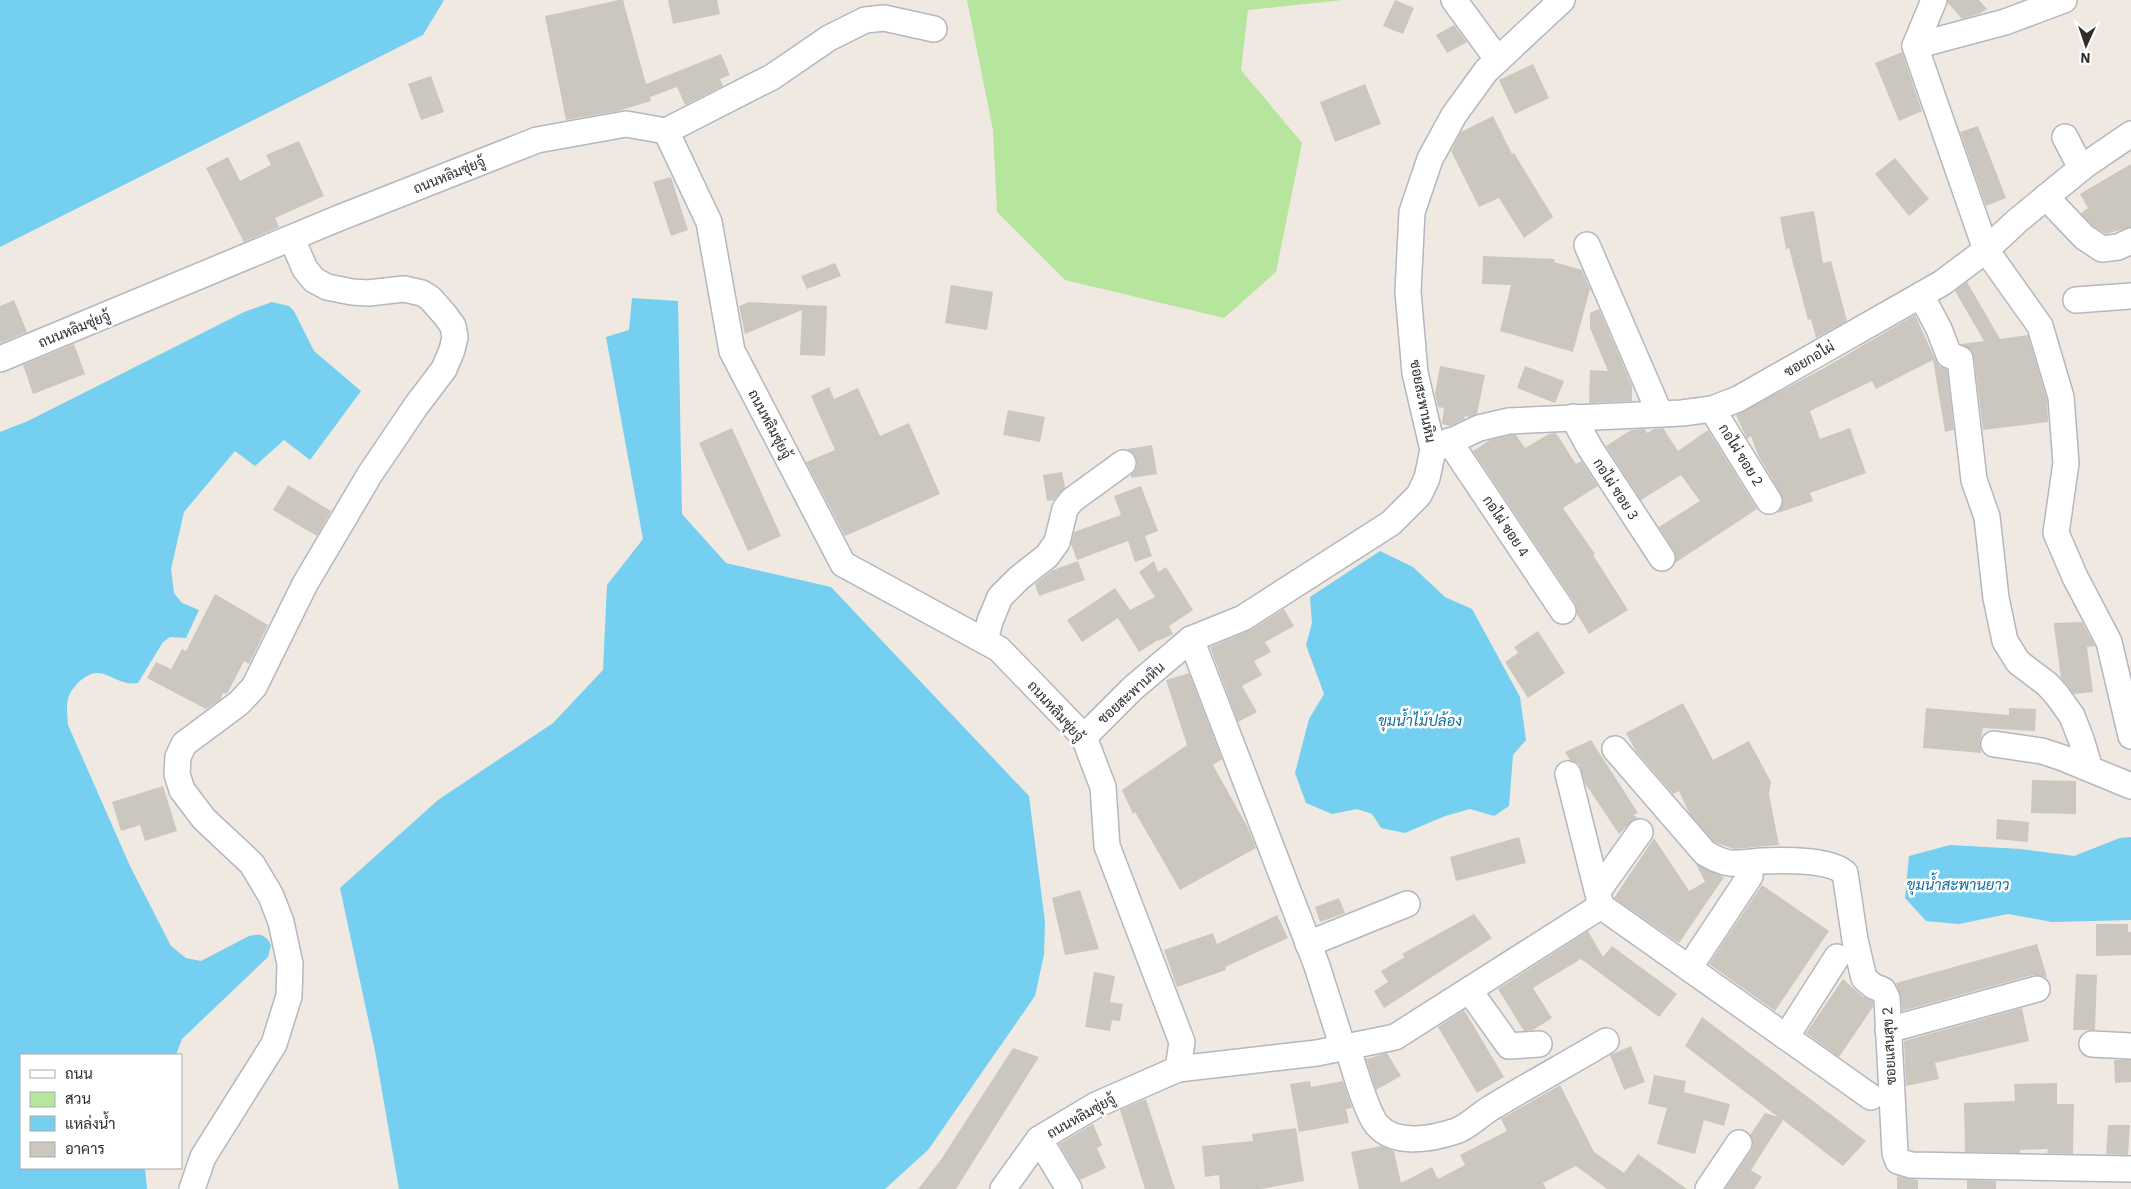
<svg xmlns="http://www.w3.org/2000/svg" width="2131" height="1189" viewBox="0 0 2131 1189" font-family="'IBM Plex Sans',Sarabun,sans-serif">
<style>
.green{fill:#b6e59e}
.water{fill:#75cff0}
.building{fill:#cbc7bf}
.lines{fill:none;stroke-linecap:round;stroke-linejoin:round}
.minor-casing{stroke:#b4b7c1;stroke-width:28}
.minor{stroke:#fff;stroke-width:25}
.labels{text-anchor:middle;dominant-baseline:central;stroke-width:5;stroke-linejoin:round;paint-order:stroke}
.street-label{font-size:14px;fill:#2e2e2e;stroke:#fff}
.water-label{font-size:15px;font-style:italic;fill:#0d6fa3;stroke:#fff}
</style>
<rect width="100%" height="100%" fill="#efe9e1"/>
<path class="green" d="M967 0H1343L1248 10 1241 70 1302 143 1276 272 1224 318 1065 280 997 212 993 130Z"/>
<g class="water">
<path d="M0 0H444L423 35 0 247Z"/>
<path d="M632 298 678 301 682 514 726 563 831 587 1029 796 1045 922 1044 955 1035 996 928 1150 885 1189H399L375 1051 340 888 438 800 553 723 603 670 607 585 643 539 606 337 629 330Z"/>
<path d="M272 302 289 306 294 311 314 351 361 391 310 460 284 440 255 466 235 451 184 512 171 569 174 593 182 603 199 610 186 638 170 637 163 642 138 683C111 687 103 658 77 684 64 698 67 707 68 725L130 866 171 946 186 958 201 961 249 936C260 933 266 935 271 945L268 957 182 1039 176 1055H21V1168H145L147 1189H0V432L28 421 244 312Z"/>
<path d="M1380 551 1413 567 1445 597 1472 609 1520 697 1526 740 1513 755 1509 806 1494 816 1470 809 1445 816 1405 833 1381 828 1372 814 1357 809 1332 814 1306 803 1295 773 1309 719 1324 694 1306 645 1312 623 1310 597Z"/>
<path d="M2131 837V920L2052 922 2008 914 1959 924 1926 921 1905 898 1909 856 1950 845 2021 849 2074 856 2120 838Z"/>
</g>
<g class="building">
<path d="M619 0H623L646 84 721 54 730 75 720 79 723 86 685 105 677 87 650 97 651 101 618 111 566 120 545 16Z"/>
<path d="M668 0H717L720 14 673 24Z"/>
<path d="M1395 0 1414 8 1403 34 1383 26Z"/>
<path d="M1948 0H1979L1987 9 1981 13 1962 19 1948 3Z"/>
<path d="M1454 25 1467 42 1447 53 1436 35Z"/>
<path d="M1902 52 1922 111 1899 121 1875 63Z"/>
<path d="M1533 64 1549 98 1515 114 1499 80Z"/>
<path d="M431 76 444 112 421 120 408 84Z"/>
<path d="M1365 84 1381 124 1335 142 1320 102Z"/>
<path d="M1493 116 1512 154 1514 153 1553 217 1524 238 1499 198 1479 207 1451 151 1461 132Z"/>
<path d="M1978 126 2006 198 1986 206 1960 132Z"/>
<path d="M299 141 324 196 275 218 279 227 244 242 206 168 228 157 240 181 271 165 266 155Z"/>
<path d="M1895 158 1929 199 1909 216 1875 174Z"/>
<path d="M2131 164V227L2106 234 2093 226 2081 213 2088 208 2080 194Z"/>
<path d="M671 177 688 230 671 236 653 182Z"/>
<path d="M1814 211 1823 263 1831 261 1847 321 1816 338 1811 319 1808 320 1789 248 1786 249 1780 217Z"/>
<path d="M1483 256 1555 259 1554 262 1582 270 1590 289 1573 352 1500 331 1511 285 1482 284Z"/>
<path d="M835 263 841 276 807 289 801 276Z"/>
<path d="M1967 282 2000 339 2028 335 2047 400 2048 422 1983 430 1974 357 1971 350 1961 344 1984 341 1955 291Z"/>
<path d="M951 285 993 292 987 330 945 323Z"/>
<path d="M14 300 27 332 0 343V306Z"/>
<path d="M749 302 827 306 825 356 800 355 802 310 745 334 739 306Z"/>
<path d="M1599 309 1632 386V401L1589 403 1590 370 1608 371 1590 328V313Z"/>
<path d="M1915 315 1936 361 1939 366 1947 369 1954 430 1945 432 1933 360 1876 389 1872 381 1810 411 1820 439 1850 428 1866 473 1810 493 1813 501 1778 513 1783 501 1781 494 1758 455 1751 436 1747 439 1736 415 1824 368Z"/>
<path d="M74 344 85 374 33 394 23 365Z"/>
<path d="M1440 366 1485 375 1477 414 1469 417 1465 416 1464 419 1450 426 1442 424 1444 408 1438 407 1435 394Z"/>
<path d="M1525 366 1564 381 1555 403 1517 388Z"/>
<path d="M829 387 834 399 858 388 880 436 909 423 940 494 845 536 806 462 835 450 811 396Z"/>
<path d="M1008 410 1045 417 1040 442 1003 435Z"/>
<path d="M732 428 781 536 748 551 699 443Z"/>
<path d="M1663 428 1678 451 1708 430 1757 509 1675 563 1676 557 1674 551 1659 527 1700 501 1681 475 1641 500 1606 446 1631 430 1645 429 1647 433 1654 429Z"/>
<path d="M1556 433 1576 464 1581 461 1598 486 1563 508 1595 554 1593 555 1628 610 1589 634 1577 614 1575 603 1473 451 1490 440 1511 435H1516L1525 448 1549 434Z"/>
<path d="M1152 445 1157 474 1131 478V475L1136 469 1137 461 1134 454 1127 449Z"/>
<path d="M1062 472 1065 488 1054 500 1047 501 1043 475Z"/>
<path d="M288 485 331 511 317 536 273 510Z"/>
<path d="M1141 486 1158 531 1145 536 1152 556 1135 562 1128 541 1077 560 1071 544 1074 532 1121 515 1114 496Z"/>
<path d="M1078 561 1085 580 1039 596 1035 584 1053 570Z"/>
<path d="M1154 561 1158 572 1166 567 1193 610 1169 626 1173 634 1158 641V640L1139 652 1118 618 1082 642 1067 620 1115 588 1130 610 1155 597 1139 572Z"/>
<path d="M215 594 268 625 249 664 244 661 227 694 223 693 220 700 206 709 147 678 156 662 171 669 182 649 186 651Z"/>
<path d="M1284 609 1294 626 1265 642 1271 652 1254 661 1262 675 1242 686 1257 712 1238 722 1210 647 1251 630Z"/>
<path d="M2082 622 2095 646 2087 647 2093 692 2074 694 2061 678 2054 626V623Z"/>
<path d="M1538 631 1565 673 1528 698 1505 662 1518 653 1514 647Z"/>
<path d="M1189 673 1222 759 1213 765 1248 828 1256 848 1180 890 1135 812 1133 814 1122 790 1187 745 1166 680Z"/>
<path d="M1683 703 1713 760 1749 741 1771 782 1769 794 1779 845 1734 849 1714 842 1689 813 1679 791 1673 794 1636 751 1626 733Z"/>
<path d="M1926 708 2009 715V708L2036 709 2035 731 1983 728 1980 742 1981 753 1923 748Z"/>
<path d="M1591 740 1638 813 1633 815 1638 818 1634 819 1619 834 1585 783 1579 764 1570 760 1565 752Z"/>
<path d="M2032 780 2076 781V814L2031 813Z"/>
<path d="M163 786 177 831 145 841 140 825 121 831 112 802Z"/>
<path d="M1997 819 2029 822 2028 842 1996 839Z"/>
<path d="M1519 837 1526 863 1456 881 1450 857Z"/>
<path d="M1654 838 1689 891 1705 882 1696 864 1724 877 1679 943 1614 898Z"/>
<path d="M1762 885 1829 931 1775 1011 1709 964Z"/>
<path d="M1080 890 1099 949 1065 955 1052 898Z"/>
<path d="M1339 898 1345 913 1320 922 1315 907Z"/>
<path d="M1474 914 1492 938 1384 1008 1374 991 1388 982 1381 971 1405 957 1402 954Z"/>
<path d="M1277 915 1288 938 1225 967 1226 970 1177 987 1164 950 1213 933 1217 944Z"/>
<path d="M2096 924H2128V932H2131V955L2096 956Z"/>
<path d="M1588 931 1603 957 1612 946 1677 994 1659 1017 1581 959 1533 988 1552 1018 1533 1030 1524 1031 1498 989Z"/>
<path d="M2037 944 2047 977 2033 975 1902 1011 1901 997 1896 983Z"/>
<path d="M1094 972 1115 976 1110 1002 1123 1004 1120 1021 1112 1020 1110 1031 1085 1027Z"/>
<path d="M2076 974 2097 975 2095 1030H2073Z"/>
<path d="M1843 979 1863 997 1873 1001V1007L1839 1057 1806 1033Z"/>
<path d="M2022 1008 2029 1041 1935 1063 1939 1079 1906 1086 1904 1041Z"/>
<path d="M1464 1010 1504 1077 1477 1093 1438 1027Z"/>
<path d="M1702 1017 1866 1141 1843 1166 1783 1120 1751 1170 1762 1177 1754 1189H1725L1751 1151 1753 1144 1750 1135 1765 1113 1778 1117 1685 1046Z"/>
<path d="M1631 1046 1645 1082 1624 1090 1610 1055Z"/>
<path d="M1013 1048 1039 1057 956 1189H918L940 1161Z"/>
<path d="M1387 1053 1401 1076 1376 1090 1366 1059Z"/>
<path d="M2114 1060H2131V1082L2115 1083Z"/>
<path d="M1654 1075 1686 1081 1684 1092 1730 1104 1724 1126 1704 1120 1695 1154 1657 1144 1667 1108 1648 1104Z"/>
<path d="M1310 1081 1311 1087 1343 1081 1352 1108 1346 1109 1349 1123 1299 1132 1290 1084Z"/>
<path d="M2057 1083V1104H2074L2073 1154 2047 1153 2048 1149 2020 1150V1153L1965 1152 1964 1103 2015 1101 2014 1084Z"/>
<path d="M1560 1085 1594 1152 1624 1173 1638 1154 1687 1189H1607L1576 1166 1543 1183 1546 1189H1359L1351 1152 1381 1146 1394 1151 1401 1183 1432 1167 1438 1179 1465 1165 1460 1155 1507 1131 1501 1119Z"/>
<path d="M1146 1099 1175 1189H1145L1120 1110Z"/>
<path d="M1093 1124 1102 1145 1097 1148 1106 1168 1080 1180 1059 1144Z"/>
<path d="M2108 1125H2130L2128 1155 2106 1154Z"/>
<path d="M1296 1128 1304 1181 1261 1189H1220L1219 1175 1205 1177 1202 1146 1253 1141 1252 1134Z"/>
<path d="M1897 1176 1918 1180V1189H1897Z"/>
<path d="M1967 1180 1996 1181V1189H1967Z"/>
</g>
<g class="lines">
<g class="minor-casing">
<g id="minor">
<path d="M1454 0 1498 60"/>
<path d="M2064 0 2005 22 1915 46 1986 250 2040 326 2061 397 2066 463 2056 533 2075 577 2109 642 2131 736"/>
<path d="M1915 46 1934 0"/>
<path d="M666 131 772 77 829 38 865 20 884 18 934 29"/>
<path d="M2065 137 2081 168"/>
<path d="M2046 197 2084 237 2102 249 2118 247 2131 241"/>
<path d="M1587 245 1660 414"/>
<path d="M1921 295 1939 329 1949 355 1960 359 1974 480 1987 517 1996 598 2005 641 2018 662 2047 684 2057 695 2072 716 2081 739 2090 769"/>
<path d="M2076 300 2131 296"/>
<path d="M0 359 339 218 537 140 626 124 666 131 709 222 732 351 843 564 999 649 1084 737 1103 787 1107 846 1182 1042 1178 1069 1096 1105 1039 1139 1003 1189"/>
<path d="M1712 409 1769 501"/>
<path d="M1573 417 1590 448 1662 558"/>
<path d="M1449 441 1563 611"/>
<path d="M1433 450 1479 428 1509 421 1682 413 1712 409 1738 399 1942 283 1986 250 2017 221 2084 166 2131 134"/>
<path d="M1191 639 1317 966 1343 1048"/>
<path d="M985 641 990 621 1000 597 1019 578 1047 556 1057 542 1065 509 1072 500 1123 463"/>
<path d="M1084 737 1133 688 1191 639 1243 618 1391 523 1419 495 1427 478 1433 450 1415 373 1408 292 1412 212 1430 159 1454 115 1486 71 1562 0"/>
<path d="M1994 744 2042 751 2063 758 2131 786"/>
<path d="M1615 749 1705 853C1714 858 1721 862 1730 863 1740 864 1752 862 1762 861 1782 860 1830 859 1845 873L1855 940 1864 978 1873 986 1883 990 1887 998 1895 1153 1898 1161 1911 1165 2131 1169"/>
<path d="M1568 774 1601 906 1871 1097"/>
<path d="M1598 891 1640 832"/>
<path d="M1308 944 1407 904"/>
<path d="M1689 968 1750 876"/>
<path d="M1469 990 1509 1046 1539 1044"/>
<path d="M1888 1030 2037 989"/>
<path d="M1786 1037 1837 957"/>
<path d="M2092 1044 2131 1046"/>
<path d="M1347 1046C1353 1064 1366 1112 1377 1125 1395 1146 1432 1139 1456 1131 1468 1127 1479 1115 1491 1108 1528 1085 1568 1064 1606 1041"/>
<path d="M1178 1069 1317 1053 1395 1037 1601 906"/>
<path d="M1039 1139 1069 1189"/>
<path d="M192 1189 203 1157 274 1044 289 996 290 964 281 922 271 896 252 864 204 819 182 790 177 774 178 757 184 744 239 703 254 687 305 584 370 474 416 406 444 369 452 350 455 337 453 326 445 315 430 298 422 293 404 289 368 293 352 292 327 287 314 280 305 269 292 239"/>
<path d="M1708 1189 1739 1143"/>
</g>
</g>
<use href="#minor" class="minor"/>
</g>
<g class="labels">
<g class="street-label">
<text transform="translate(449 175) rotate(-22)">ถนนหลิมซุ่ยจู้</text>
<text transform="translate(74 329) rotate(-22)">ถนนหลิมซุ่ยจู้</text>
<text transform="translate(1809 359) rotate(-30)">ซอยกอไผ่</text>
<text transform="translate(1423 401) rotate(79)">ซอยสะพานหิน</text>
<text transform="translate(770 424) rotate(62)">ถนนหลิมซุ่ยจู้</text>
<text transform="translate(1741 455) rotate(58)">กอไผ่ ซอย 2</text>
<text transform="translate(1616 489) rotate(57)">กอไผ่ ซอย 3</text>
<text transform="translate(1506 526) rotate(56)">กอไผ่ ซอย 4</text>
<text transform="translate(1131 693) rotate(-42)">ซอยสะพานหิน</text>
<text transform="translate(1056 711) rotate(48)">ถนนหลิมซุ่ยจู้</text>
<text transform="translate(1889 1046) rotate(-93)">ซอยแสนสุข 2</text>
<text transform="translate(1081 1116) rotate(-29)">ถนนหลิมซุ่ยจู้</text>
</g>
<g class="water-label">
<text x="1420" y="720">ขุมน้ำไม้ปล้อง</text>
<text x="1958" y="884">ขุมน้ำสะพานยาว</text>
</g>
</g>
<rect x="20" y="1054" width="162" height="115" fill="#ffffff" stroke="#ababab"/>
<rect x="30" y="1070" width="25" height="8" fill="#ffffff" stroke="#ababab"/>
<text x="65" y="1079" font-size="15" fill="#2e2e2e">ถนน</text>
<rect x="30" y="1092" width="25" height="15" fill="#b6e59e" stroke="#ababab"/>
<text x="65" y="1104" font-size="15" fill="#2e2e2e">สวน</text>
<rect x="30" y="1116" width="25" height="15" fill="#75cff0" stroke="#ababab"/>
<text x="65" y="1129" font-size="15" fill="#2e2e2e">แหล่งน้ำ</text>
<rect x="30" y="1142" width="25" height="15" fill="#cbc7bf" stroke="#ababab"/>
<text x="65" y="1154" font-size="15" fill="#2e2e2e">อาคาร</text>
<g transform="translate(2086 45) rotate(183)" stroke="#ffffff" stroke-width="4" paint-order="stroke">
<path d="M0-4L9 19L0 12L-9 19Z" fill="#2e2e2e"/>
<text y="-8" font-size="14" font-weight="bold" text-anchor="middle" fill="#2e2e2e">N</text>
</g>
</svg>
